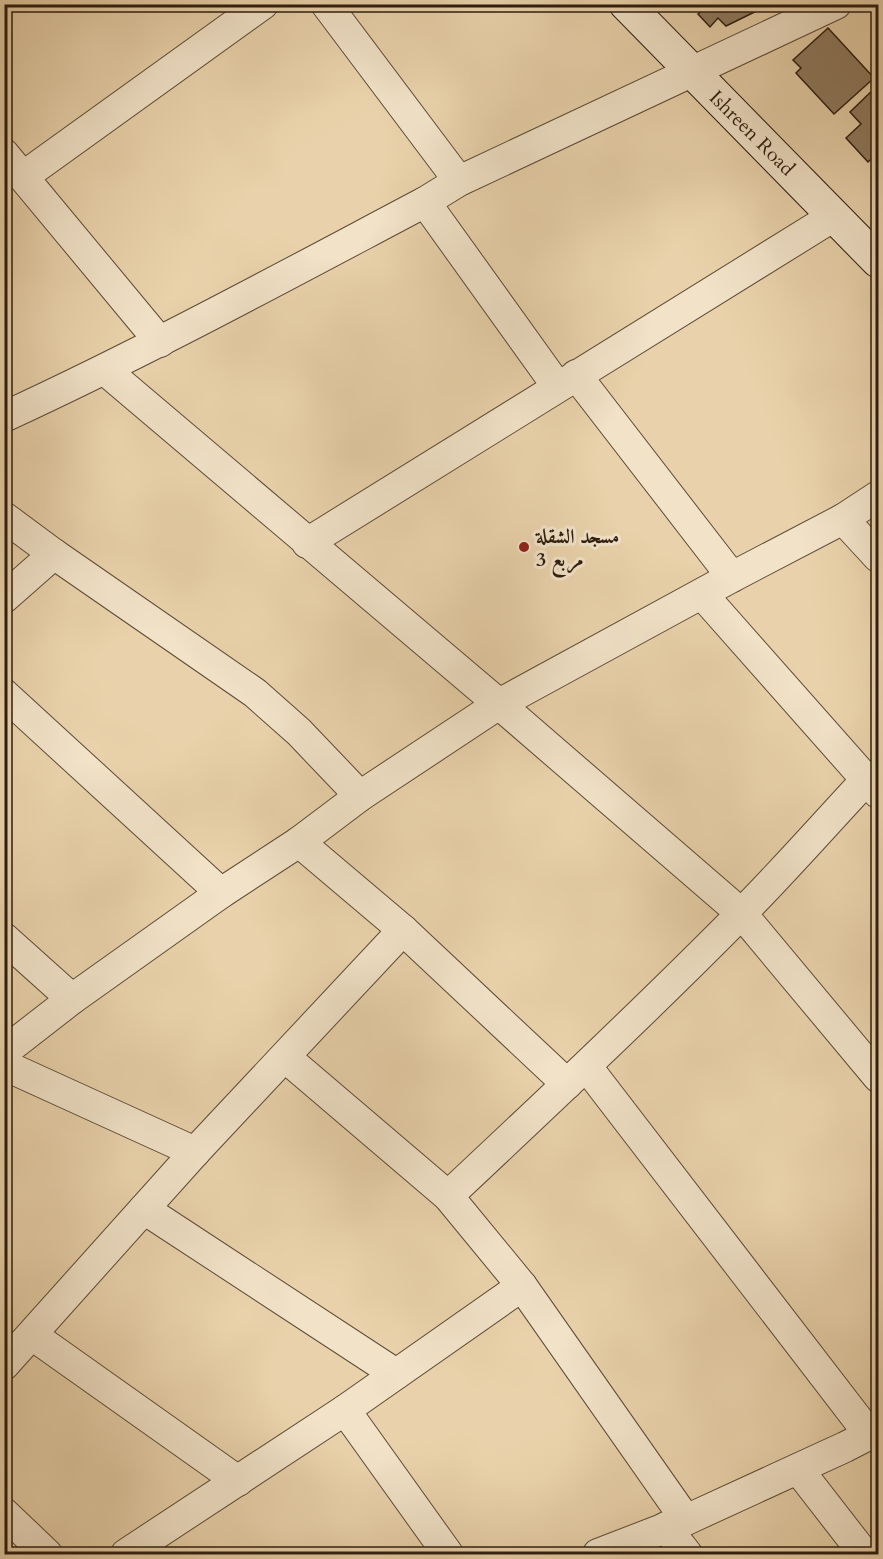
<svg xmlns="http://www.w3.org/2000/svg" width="883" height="1559" viewBox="0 0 883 1559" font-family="Cardo,Amiri,serif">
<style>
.building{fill:#8f7b60;stroke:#2d1c0f;stroke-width:1.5}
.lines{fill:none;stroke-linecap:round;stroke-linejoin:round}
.street-casing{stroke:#5c4a36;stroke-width:32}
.secondary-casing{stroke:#2d1c0f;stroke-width:35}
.street{stroke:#f1e2c8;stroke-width:30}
.secondary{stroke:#f1e2c8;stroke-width:33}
.poi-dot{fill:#8f2418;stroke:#f1e2c8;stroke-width:2}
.labels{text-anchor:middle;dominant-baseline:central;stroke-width:6;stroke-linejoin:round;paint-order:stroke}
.street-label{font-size:20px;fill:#2d1c0f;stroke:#f1e2c8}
.poi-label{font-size:20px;font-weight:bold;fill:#2d1c0f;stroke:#f1e2c8;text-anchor:start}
</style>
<rect width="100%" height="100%" fill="#e9d2ab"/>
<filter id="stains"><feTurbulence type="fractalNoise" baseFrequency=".00333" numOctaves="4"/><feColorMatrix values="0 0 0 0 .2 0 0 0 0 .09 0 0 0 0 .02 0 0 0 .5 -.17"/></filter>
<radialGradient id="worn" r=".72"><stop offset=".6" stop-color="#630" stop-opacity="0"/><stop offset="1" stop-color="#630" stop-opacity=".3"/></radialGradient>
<g class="building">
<path d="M709 4H771L726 26 718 18 710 27 698 14Z"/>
<path d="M828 28 874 78 834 114 796 73 801 68 793 60Z"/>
<path d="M878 85V153L868 162 846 138 861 124 850 112Z"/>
</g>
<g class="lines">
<g class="street-casing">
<g id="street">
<path d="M326 4 459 181"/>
<path d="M4 154 160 342"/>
<path d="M24 176 263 4"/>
<path d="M425 202 557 386"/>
<path d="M105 370 499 704 742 914 878 1077"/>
<path d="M576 375 732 577"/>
<path d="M4 417C147 351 285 276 425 202L459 181 836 4"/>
<path d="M4 517 54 554 255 693 299 732 360 796"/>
<path d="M843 519 878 557"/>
<path d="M307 543 834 216"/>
<path d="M702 594 878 793"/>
<path d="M4 598 54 554"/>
<path d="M4 694 221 893"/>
<path d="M299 842 403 930 567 1084"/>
<path d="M4 938 72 999"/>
<path d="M4 1052 72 999 221 893 299 842 360 796 499 704 732 577 843 519 878 496"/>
<path d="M285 1057 448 1196 522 1286 686 1520"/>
<path d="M4 1065 195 1152"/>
<path d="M587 1067 869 1434"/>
<path d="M448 1196C546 1104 644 1012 739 916 783 872 824 825 867 779"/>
<path d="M144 1209 396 1374"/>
<path d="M32 1335 238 1481"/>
<path d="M4 1365 195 1152 403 930"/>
<path d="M345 1410 448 1554"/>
<path d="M798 1469 864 1554"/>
<path d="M4 1513 47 1554"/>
<path d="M666 1527 687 1554"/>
<path d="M126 1554 345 1410 522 1286"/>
<path d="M598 1554 686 1520 845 1447 878 1430"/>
</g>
</g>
<g class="secondary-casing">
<path id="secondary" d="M626 4 878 261"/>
</g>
<use href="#street" class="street"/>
<use href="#secondary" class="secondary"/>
</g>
<circle class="poi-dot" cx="524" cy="547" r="6"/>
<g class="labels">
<g class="street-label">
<text transform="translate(752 133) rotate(45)">Ishreen Road</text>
</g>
<g class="poi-label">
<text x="536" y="536">مسجد الشقلة<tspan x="536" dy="23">مربع 3</tspan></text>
</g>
</g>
<rect width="883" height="1559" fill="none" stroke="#e9d2ab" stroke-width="24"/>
<rect x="6" y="6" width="871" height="1547" fill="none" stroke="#2d1c0f" stroke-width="3"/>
<rect x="12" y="12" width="859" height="1535" fill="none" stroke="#2d1c0f" stroke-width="1.5"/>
<rect width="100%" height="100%" filter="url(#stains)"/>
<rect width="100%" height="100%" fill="url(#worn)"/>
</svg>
